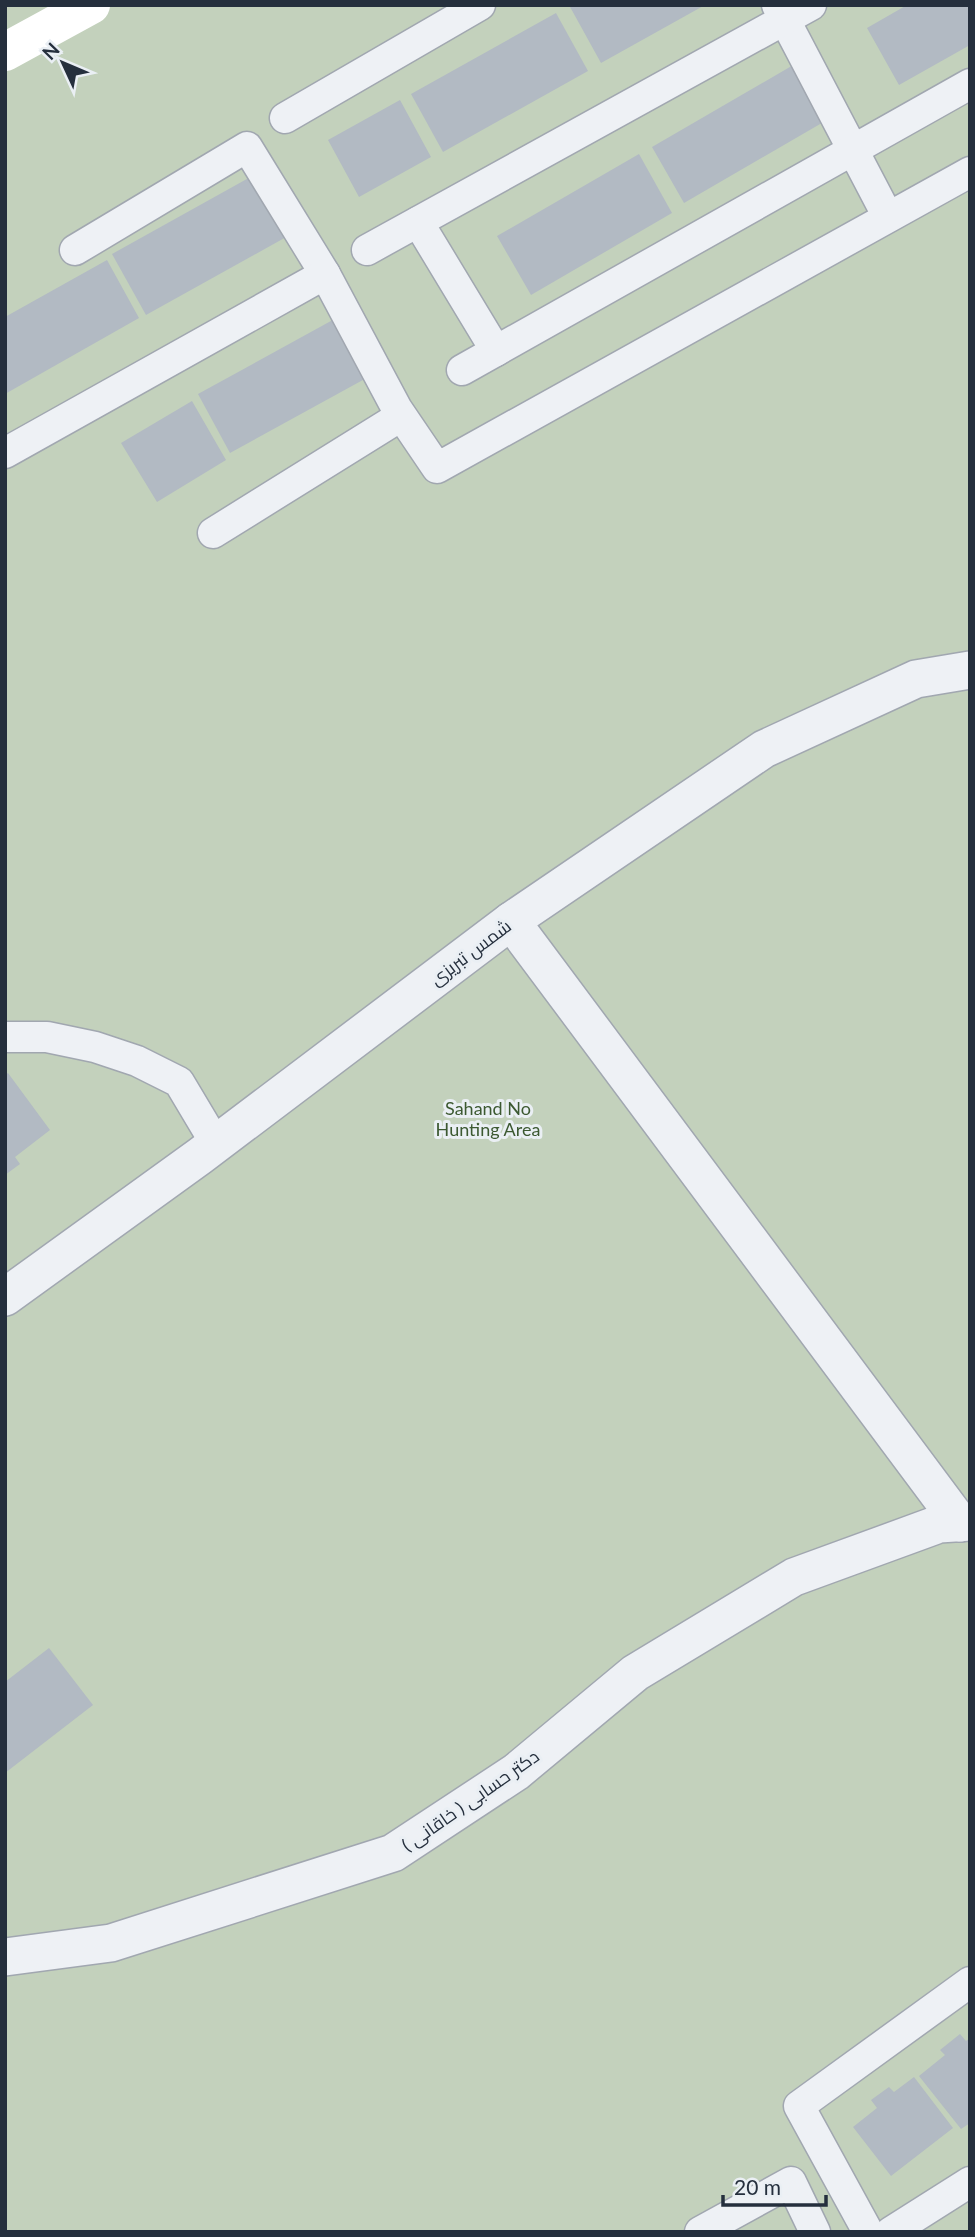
<svg xmlns="http://www.w3.org/2000/svg" width="975" height="2237" viewBox="0 0 975 2237" font-family="Lato,Cairo,sans-serif">
<style>
.green{fill:#c3d1bc}
.building{fill:#b2bac3}
.lines{fill:none;stroke-linecap:round;stroke-linejoin:round}
.minor-casing{stroke:#a1a7b0;stroke-width:33}
.tertiary-casing{stroke:#a1a7b0;stroke-width:40}
.minor{stroke:#eef1f5;stroke-width:30}
.tertiary{stroke:#eef1f5;stroke-width:37}
.secondary{stroke:#fff;stroke-width:38}
.labels{text-anchor:middle;dominant-baseline:central;stroke-width:6;stroke-linejoin:round;paint-order:stroke}
.street-label{font-size:18px;fill:#252f3d;stroke:#eaeff4}
.park-label{font-size:18px;fill:#3c5931;stroke:#eaeff4}
</style>
<rect width="100%" height="100%" fill="#dbe0e6"/>
<rect class="green" x="5" y="5" width="965" height="2227"/>
<g class="building">
<path d="M569 5H705L601 63Z"/>
<path d="M907 5H970V45L899 85 867 28Z"/>
<path d="M556 13 588 71 443 152 411 94Z"/>
<path d="M795 64 827 120 684 203 652 147Z"/>
<path d="M400 100 431 157 359 197 328 140Z"/>
<path d="M639 154 672 213 531 295 497 236Z"/>
<path d="M254 175 288 236 146 315 112 254Z"/>
<path d="M107 260 139 318 5 394V317Z"/>
<path d="M340 316 372 375 230 453 198 394Z"/>
<path d="M192 401 226 460 157 502 121 443Z"/>
<path d="M8 1073 50 1130 15 1157 20 1164 5 1175V1075Z"/>
<path d="M49 1648 93 1705 5 1773V1682Z"/>
<path d="M960 2034 966 2041 970 2038V2123L961 2129 919 2076 945 2055 940 2050Z"/>
<path d="M914 2077 953 2128 891 2176 853 2127 877 2108 871 2100 889 2087 894 2092Z"/>
</g>
<g class="lines">
<g class="minor-casing">
<g id="minor">
<path d="M777 5 888 217"/>
<path d="M285 118 480 5"/>
<path d="M418 222 496 351"/>
<path d="M75 250 247 147 325 274 397 409 437 468 970 172"/>
<path d="M367 250 811 5"/>
<path d="M462 370 970 84"/>
<path d="M5 453 325 274"/>
<path d="M213 533 401 416"/>
<path d="M5 1037H47L95 1047 137 1061 179 1082 216 1144"/>
<path d="M700 2232 791 2182 815 2232"/>
<path d="M868 2232 799 2106 970 1982"/>
<path d="M891 2232 970 2182"/>
</g>
</g>
<g class="tertiary-casing">
<g id="tertiary">
<path d="M511 921 960 1523"/>
<path d="M5 1297 200 1156 511 921 764 749 916 679 970 670"/>
<path d="M5 1957 111 1943 393 1853 516 1772 635 1673 794 1577 939 1524 970 1522"/>
</g>
</g>
<use href="#minor" class="minor"/>
<use href="#tertiary" class="tertiary"/>
<path class="secondary" d="M5 52 91 5"/>
</g>
<g class="labels">
<g class="street-label">
<text transform="translate(470 952) rotate(-37)">شمس تبریزی</text>
<text transform="translate(470 1800) rotate(-35)">دکتر حسابی ( خاقانی )</text>
</g>
<g class="park-label">
<text x="488" y="1108">Sahand No<tspan x="488" dy="21">Hunting Area</tspan></text>
</g>
</g>
<rect width="975" height="2237" fill="none" stroke="#252f3d" stroke-width="14"/>
<g transform="translate(63 63) rotate(314)" stroke="#eaeff4" stroke-width="5" paint-order="stroke">
<path d="M0-5L12 26L0 18L-12 26Z" fill="#252f3d"/>
<text y="-10" font-size="19" font-weight="bold" text-anchor="middle" fill="#252f3d">N</text>
</g>
<path d="M723 2195v10h103v-10" fill="none" stroke="#252f3d" stroke-width="3.5"/>
<text x="734" y="2195" font-size="21" fill="#252f3d" stroke="#eaeff4" stroke-width="5" paint-order="stroke">20 m</text>
</svg>
